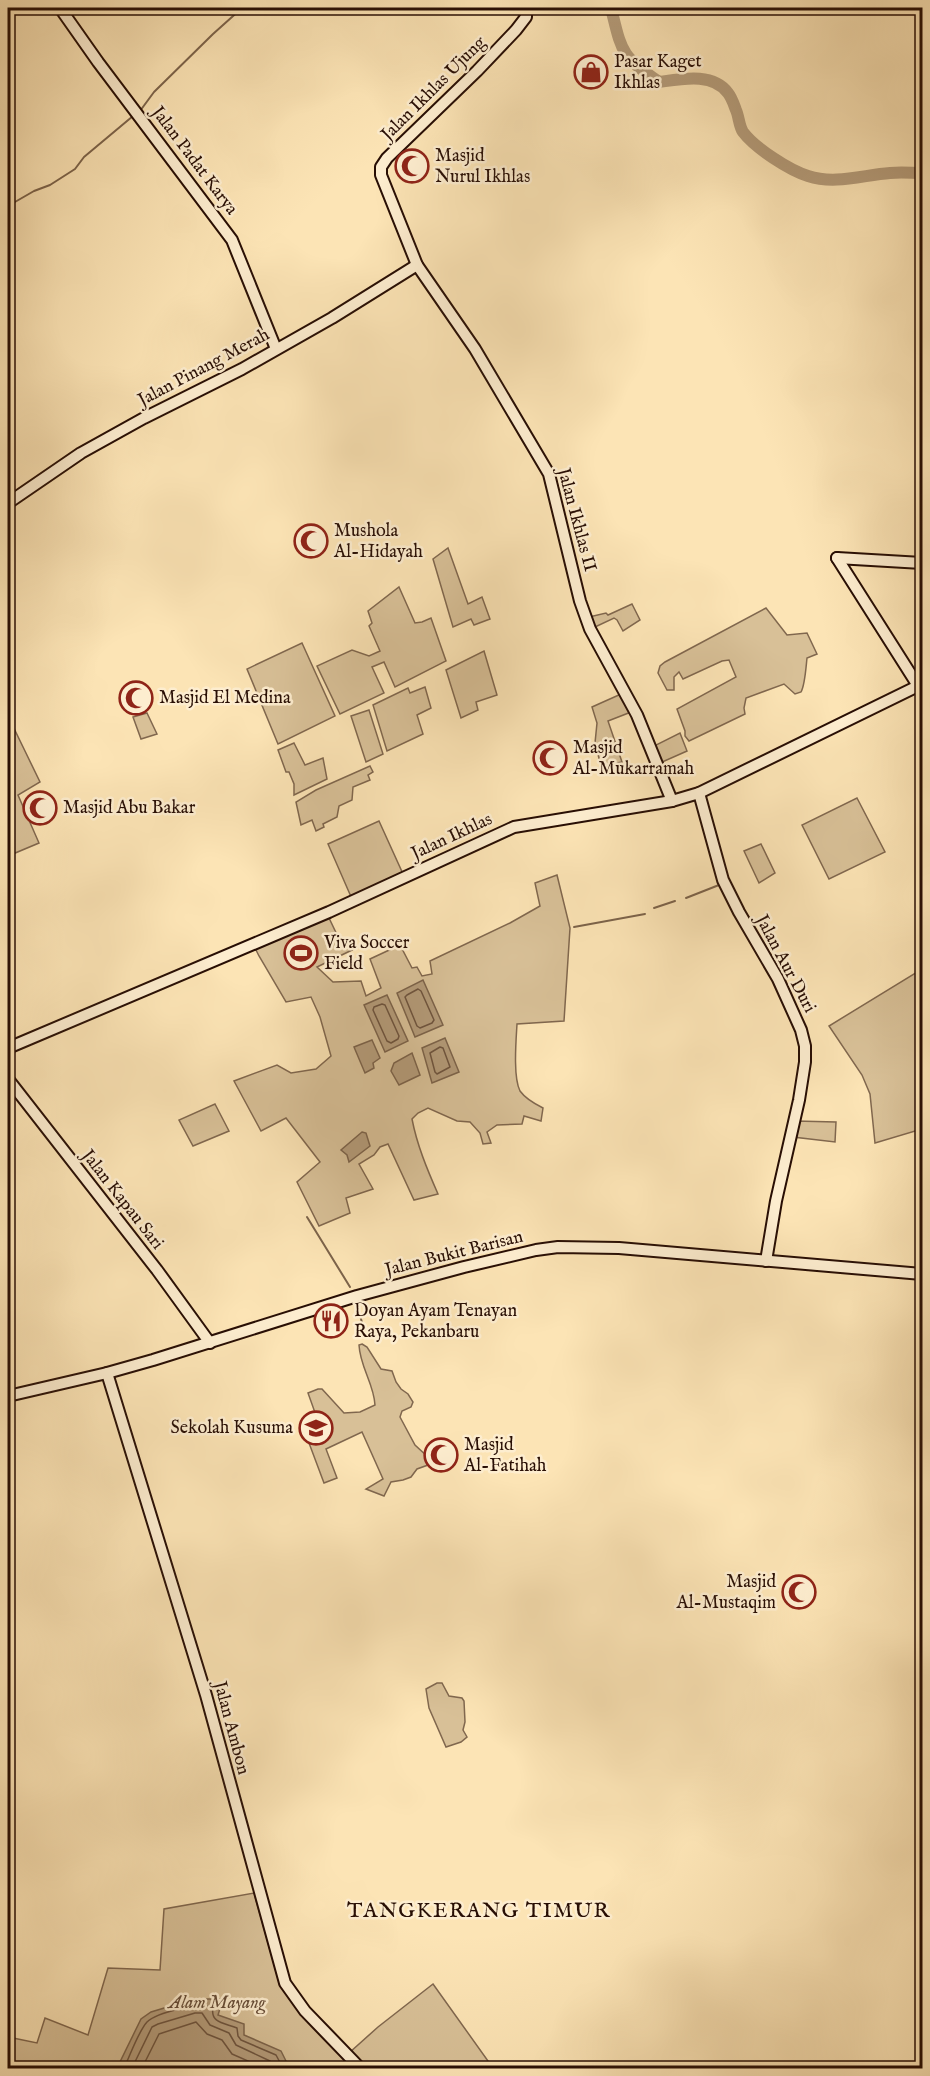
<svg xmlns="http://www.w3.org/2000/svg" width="930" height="2076" viewBox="0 0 930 2076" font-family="'IM FELL English',serif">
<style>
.green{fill:#d8c097;stroke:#80674e;stroke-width:1.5}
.water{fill:#b49b79;stroke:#7c634a;stroke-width:1.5}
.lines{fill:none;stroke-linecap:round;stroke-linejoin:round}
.shore{stroke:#6e543e;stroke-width:1.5}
.stream{stroke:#7c634a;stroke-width:2}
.river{stroke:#b49b79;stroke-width:12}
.secondary-casing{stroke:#280e04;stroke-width:14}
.secondary{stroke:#fdedcf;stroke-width:10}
.labels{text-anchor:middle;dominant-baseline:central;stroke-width:5;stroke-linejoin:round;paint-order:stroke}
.poi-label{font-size:18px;fill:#280e04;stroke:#fdedcf;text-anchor:start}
.street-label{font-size:18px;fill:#280e04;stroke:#fdedcf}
.park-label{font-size:18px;font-style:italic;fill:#664c37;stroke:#fdedcf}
.quarter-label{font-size:21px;letter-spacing:1.5px;fill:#280e04;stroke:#fdedcf}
</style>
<rect width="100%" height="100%" fill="#fce4b5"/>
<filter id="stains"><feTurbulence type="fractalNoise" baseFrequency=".00333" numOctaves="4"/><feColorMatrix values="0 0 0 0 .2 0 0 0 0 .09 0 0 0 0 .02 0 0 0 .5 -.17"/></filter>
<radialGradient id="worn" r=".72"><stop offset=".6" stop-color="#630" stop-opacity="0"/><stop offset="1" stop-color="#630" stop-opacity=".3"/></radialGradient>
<g class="green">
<path d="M448 548 468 604 482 597 490 619 474 625 471 619 453 627 433 559Z"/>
<path d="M399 587 415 623 422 622 431 618 446 661 395 687 384 662 372 667 384 693 340 714 317 666 352 650 369 656 380 651 369 626 372 623 368 611Z"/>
<path d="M632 604 640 620 623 631 617 620 614 618 595 627 589 617 606 613 608 615Z"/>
<path d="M766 608 787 635 807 633 817 654 807 658C806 667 805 685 801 692L795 694 784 684 746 698 744 708 745 714 689 741 685 736V731L677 709 736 677 729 660 722 661 683 679 679 672 674 677V690H667L658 673 660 666 665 662Z"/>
<path d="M302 643 335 716 278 744 247 669Z"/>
<path d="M484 651 497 695 476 702 478 710 461 718 446 670Z"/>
<path d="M425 687 431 708 417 715 423 734 387 751 373 705 408 688 410 693Z"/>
<path d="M621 694 631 712 608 721 622 762 601 766 595 743 597 723 592 707Z"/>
<path d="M369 710 383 754 366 762 351 716Z"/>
<path d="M147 713 157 734 141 739 133 717Z"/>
<path d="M8 716 40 782 18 795 39 843 8 856Z"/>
<path d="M680 733 687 751 660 763 654 746Z"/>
<path d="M294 743 305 765 323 758 327 779 294 795V784L289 772H286L278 750Z"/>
<path d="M370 766 373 772 368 775 370 780 353 787 352 800 339 806 337 817 323 824 324 827 316 831 312 820 301 825 296 802 316 790Z"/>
<path d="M857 798 885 852 829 879 802 825Z"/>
<path d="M379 821 403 874 352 899 328 844Z"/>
<path d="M761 844 775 873 759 883 744 851Z"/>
<path d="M557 875 570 928 564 1021 517 1024C516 1041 513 1077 520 1091 525 1098 535 1104 543 1108L541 1121 524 1116 522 1124 497 1125 487 1132 491 1143 483 1144 480 1133 470 1122 457 1121 428 1108 418 1113 412 1119C417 1145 427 1169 438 1194L414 1200 388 1144 380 1147 374 1155 359 1164 373 1189 346 1198 350 1213 319 1226 297 1182 320 1162 286 1118 261 1131 234 1081 277 1065 291 1073 316 1069 331 1056 320 1017 311 997 286 1002 259 956 256 950 257 947 329 918 340 941 352 950 317 967 333 982 361 981 366 996 381 988 370 959 400 945 412 968 417 967 422 976 432 974 430 961 510 923 540 906 535 883Z"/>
<path d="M922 969V1129L875 1143 870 1094 862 1075 829 1026Z"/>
<path d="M215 1104 229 1131 193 1146 179 1120Z"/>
<path d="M795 1121 836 1122 835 1142 793 1137Z"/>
<path d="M362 1344 367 1347 381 1369 392 1371 396 1382 401 1389 408 1394 413 1402 411 1407 402 1411 400 1417 415 1445 429 1458 431 1461 428 1465 417 1469 411 1477 403 1480 391 1482 384 1496 366 1489 383 1479 362 1432 326 1449 337 1478 324 1483 303 1427 318 1421 308 1393 318 1389H322L344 1413 360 1412 375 1405C374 1384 360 1367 359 1345Z"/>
<path d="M437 1683H442L449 1696 462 1698 464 1701 465 1722 463 1730 467 1737 461 1742 446 1747 429 1708 426 1689Z"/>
<path d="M254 1893 280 1986 327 2042 352 2068H8V2037L37 2043 45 2018 88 2035 108 1968 160 1970 164 1909Z"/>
<path d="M433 1984 493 2068H364L349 2053 378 2027Z"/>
</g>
<g class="water">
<path d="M423 980 443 1025 415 1037 397 993Z"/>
<path d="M387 995 408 1041 385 1052 364 1005Z"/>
<path d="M445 1038 459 1072 432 1083 422 1048Z"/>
<path d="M372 1040 380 1058 373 1063 374 1068 365 1073 354 1047Z"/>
<path d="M412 1053 420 1075 399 1085 391 1071 394 1063Z"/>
<path d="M362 1132 366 1133 370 1146 349 1162 347 1155 341 1150Z"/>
<path d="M194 1999H223L218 2015 244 2024V2035L281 2051 289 2067 288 2068H117L141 2019 151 2012Z"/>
</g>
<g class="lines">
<g class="shore">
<path d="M418 989 421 991 434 1020 432 1023 420 1028 417 1026 405 997 407 995Z"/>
<path d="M382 1004 385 1005 399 1036 398 1039 391 1043 387 1041 373 1010 374 1007Z"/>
<path d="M440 1047 443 1048 450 1067 437 1074 435 1072 430 1053Z"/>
<path d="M124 2068C130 2056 138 2032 147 2022 156 2013 202 2001 213 2008 210 2023 225 2023 237 2028L238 2036 241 2040 276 2055 283 2068"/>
<path d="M132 2068 152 2027 158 2024 195 2013H202L210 2025 229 2033 236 2045 270 2061 275 2068"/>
<path d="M142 2068 159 2034 196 2022 207 2034 222 2040 232 2054 264 2068"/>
</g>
<g class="stream">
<path d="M140 111 154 92 213 34 242 8"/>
<path d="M8 206 34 191 50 185 75 169 84 157 133 116"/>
<path d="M686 898 719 885"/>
<path d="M654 908 675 901"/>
<path d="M574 927 645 914"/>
<path d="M307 1217 350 1287"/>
<path d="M356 1302 366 1336"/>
</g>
<path class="river" d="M611 8C622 52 620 55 659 82 681 79 713 72 728 93 732 98 734 105 736 110 739 117 739 126 743 132 755 148 789 170 808 176 835 185 863 175 890 173 901 172 912 173 922 173"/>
<g class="secondary-casing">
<g id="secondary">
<path d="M60 8 98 62 232 240 276 349"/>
<path d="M526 8V17L516 30 477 71 387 158 381 167V175L417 265 475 349 549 474 580 601 590 629 637 715 672 801"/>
<path d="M8 503 81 453 144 418 242 369 332 318 417 265"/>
<path d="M837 558 922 692"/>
<path d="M837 558 922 563"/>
<path d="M699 793 723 880 739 912 778 979 801 1030 805 1046V1062L799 1100 776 1201 766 1261"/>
<path d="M8 1048 329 912 514 827 672 801 699 793 918 686"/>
<path d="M8 1079 157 1270 210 1343"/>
<path d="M107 1373 206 1695 285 1983 305 2011 360 2068"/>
<path d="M8 1396 107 1373 153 1360 357 1296 464 1267 536 1250 558 1247 619 1248 922 1274"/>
</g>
</g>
<use href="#secondary" class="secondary"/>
</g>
<defs>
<g id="shop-ring" transform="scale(1.725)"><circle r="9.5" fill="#fdedcf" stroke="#8f2418" stroke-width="1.5"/><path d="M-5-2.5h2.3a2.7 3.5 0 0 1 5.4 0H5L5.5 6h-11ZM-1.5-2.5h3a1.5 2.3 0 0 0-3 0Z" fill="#8f2418"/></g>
<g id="mosque-ring" transform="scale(1.725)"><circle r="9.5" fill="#fdedcf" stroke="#8f2418" stroke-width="1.5"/><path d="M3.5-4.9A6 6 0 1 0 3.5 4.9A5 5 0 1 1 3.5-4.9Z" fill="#8f2418"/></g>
<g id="stadium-ring" transform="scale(1.725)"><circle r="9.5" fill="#fdedcf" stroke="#8f2418" stroke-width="1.5"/><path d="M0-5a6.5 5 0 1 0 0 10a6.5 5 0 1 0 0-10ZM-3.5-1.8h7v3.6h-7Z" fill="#8f2418"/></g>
<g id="restaurant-ring" transform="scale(1.725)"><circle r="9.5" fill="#fdedcf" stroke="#8f2418" stroke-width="1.5"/><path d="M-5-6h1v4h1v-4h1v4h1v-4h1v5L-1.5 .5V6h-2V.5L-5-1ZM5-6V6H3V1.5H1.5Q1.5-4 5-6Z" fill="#8f2418"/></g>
<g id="school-ring" transform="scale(1.725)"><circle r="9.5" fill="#fdedcf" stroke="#8f2418" stroke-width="1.5"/><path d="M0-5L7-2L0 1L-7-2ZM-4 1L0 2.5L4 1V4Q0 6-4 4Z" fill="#8f2418"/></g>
</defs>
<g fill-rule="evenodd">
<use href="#shop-ring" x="591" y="72"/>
<use href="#mosque-ring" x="412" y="166"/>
<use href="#mosque-ring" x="311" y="541"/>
<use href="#mosque-ring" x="136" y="698"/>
<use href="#mosque-ring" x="550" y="758"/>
<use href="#mosque-ring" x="40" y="808"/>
<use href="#stadium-ring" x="301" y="953"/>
<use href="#restaurant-ring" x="331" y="1321"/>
<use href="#school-ring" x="316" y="1428"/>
<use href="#mosque-ring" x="441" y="1455"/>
<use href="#mosque-ring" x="799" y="1592"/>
</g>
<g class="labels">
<g class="poi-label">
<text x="614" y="62">Pasar Kaget<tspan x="614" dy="21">Ikhlas</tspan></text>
<text x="435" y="156">Masjid<tspan x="435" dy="21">Nurul Ikhlas</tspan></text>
<text x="334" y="531">Mushola<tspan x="334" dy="21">Al-Hidayah</tspan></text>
<text x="159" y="698">Masjid El Medina</text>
<text x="573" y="748">Masjid<tspan x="573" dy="21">Al-Mukarramah</tspan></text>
<text x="63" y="808">Masjid Abu Bakar</text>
<text x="324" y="943">Viva Soccer<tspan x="324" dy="21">Field</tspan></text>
<text x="354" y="1311">Doyan Ayam Tenayan<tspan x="354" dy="21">Raya, Pekanbaru</tspan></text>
<text x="293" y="1428" text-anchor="end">Sekolah Kusuma</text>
<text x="464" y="1445">Masjid<tspan x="464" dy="21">Al-Fatihah</tspan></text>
<text x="776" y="1582" text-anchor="end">Masjid<tspan x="776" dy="21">Al-Mustaqim</tspan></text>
</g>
<g class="street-label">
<text transform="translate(434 89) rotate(-45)">Jalan Ikhlas Ujung</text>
<text transform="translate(194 161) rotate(53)">Jalan Padat Karya</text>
<text transform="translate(204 368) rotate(-28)">Jalan Pinang Merah</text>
<text transform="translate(576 520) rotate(75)">Jalan Ikhlas II</text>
<text transform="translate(452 837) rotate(-25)">Jalan Ikhlas</text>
<text transform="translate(785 964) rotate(62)">Jalan Aur Duri</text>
<text transform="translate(122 1200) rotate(52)">Jalan Kapau Sari</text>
<text transform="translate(454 1254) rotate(-14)">Jalan Bukit Barisan</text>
<text transform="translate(231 1728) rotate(75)">Jalan Ambon</text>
</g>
<g class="park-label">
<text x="217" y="2003">Alam Mayang</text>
</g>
<g class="quarter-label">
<text x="479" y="1911">TANGKERANG TIMUR</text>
</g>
</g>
<rect width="930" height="2076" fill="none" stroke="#fce4b5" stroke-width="30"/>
<rect x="9" y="9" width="912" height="2058" fill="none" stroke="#280e04" stroke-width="3"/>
<rect x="15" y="15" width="900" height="2046" fill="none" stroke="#280e04" stroke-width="1.5"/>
<rect width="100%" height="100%" filter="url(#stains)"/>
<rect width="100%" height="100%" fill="url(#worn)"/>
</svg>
